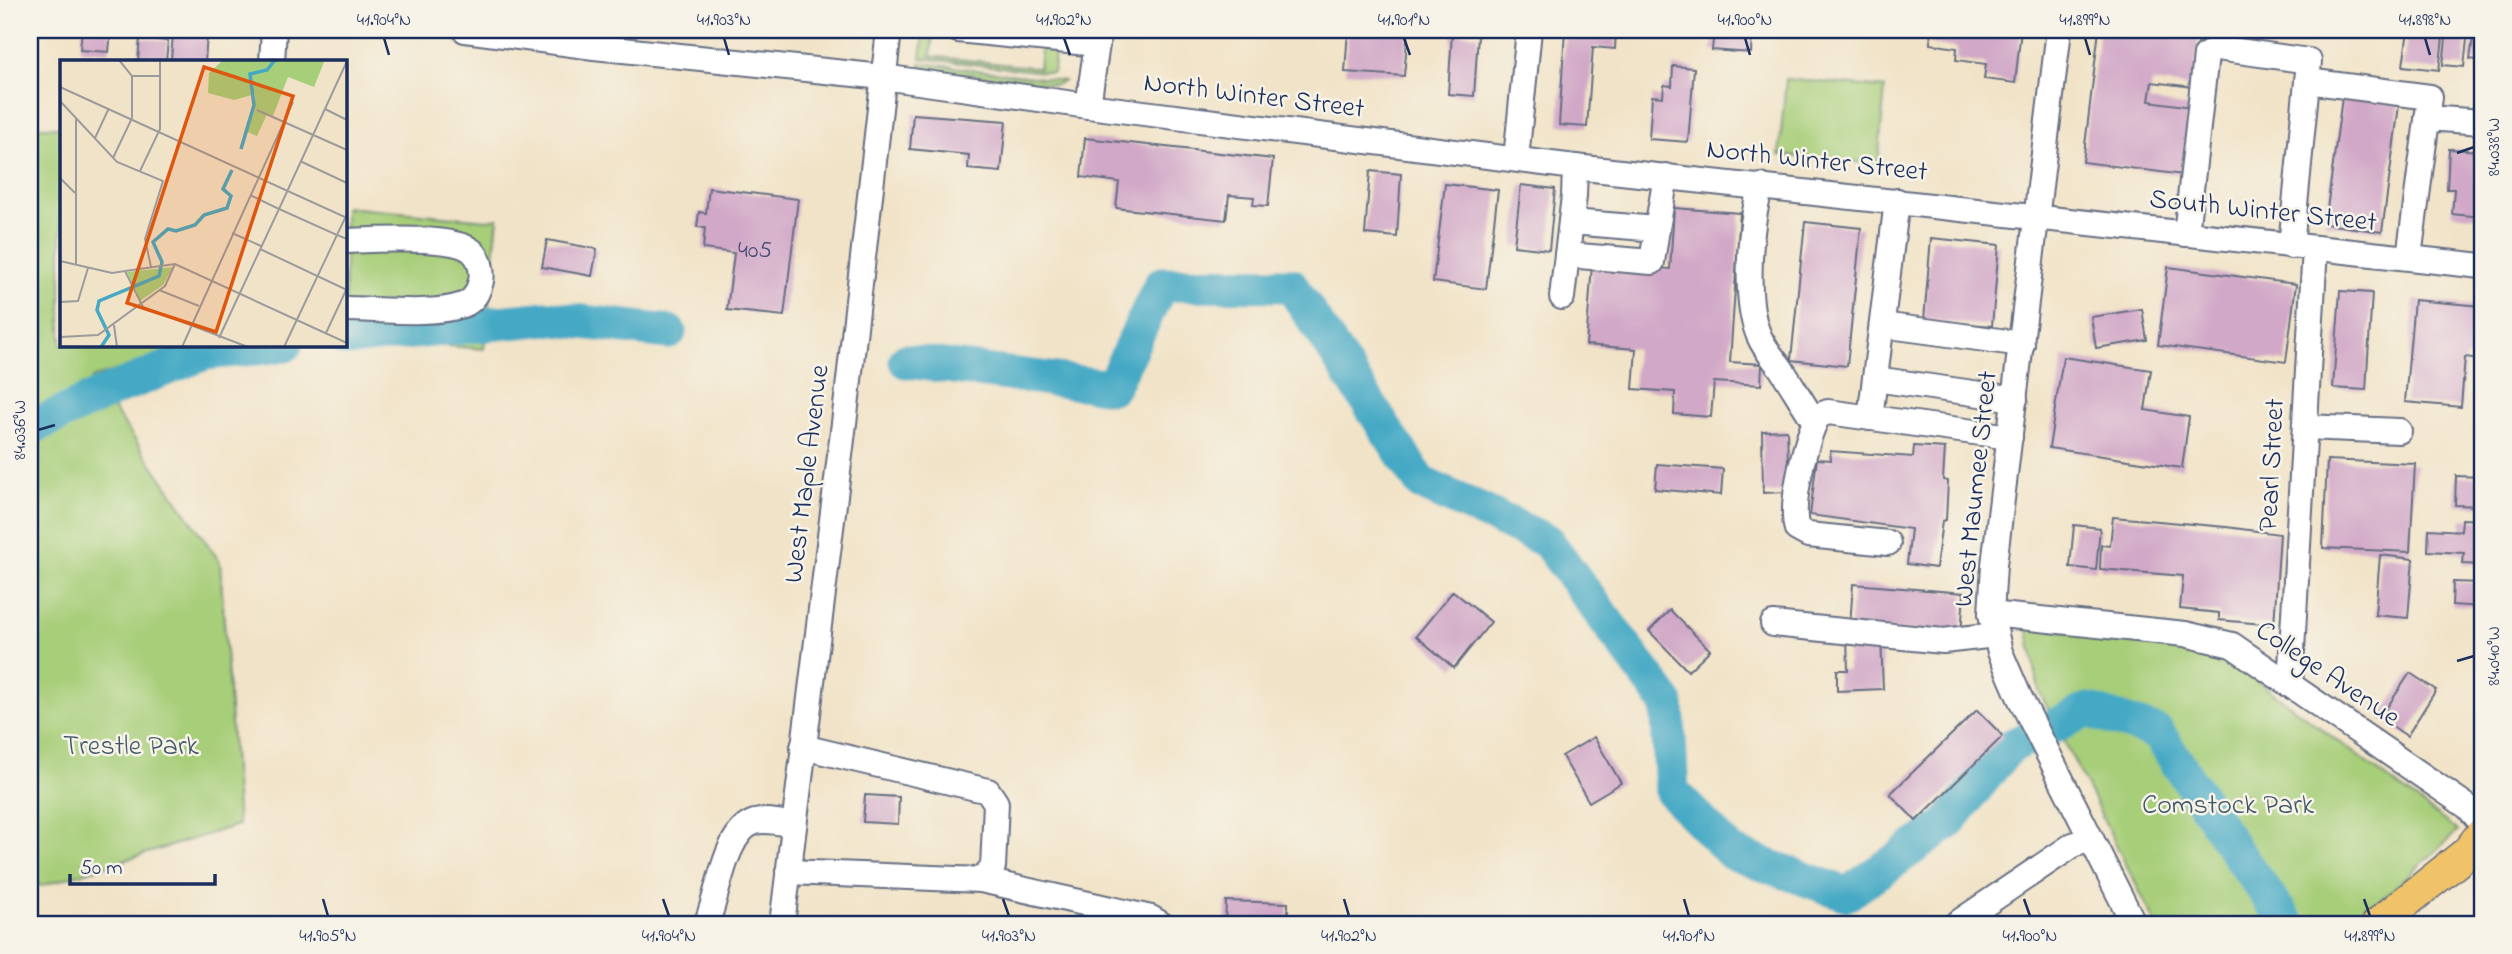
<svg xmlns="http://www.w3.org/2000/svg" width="2512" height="954" viewBox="0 0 2512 954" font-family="'Indie Flower',sans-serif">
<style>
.green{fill:#a7ce79;stroke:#617e6c;stroke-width:2}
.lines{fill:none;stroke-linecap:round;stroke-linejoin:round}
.river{stroke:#45a9c5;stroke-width:35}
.building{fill:#d1a8c7}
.minor-casing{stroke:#666e83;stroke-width:28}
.major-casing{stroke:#666e83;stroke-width:35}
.minor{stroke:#fff;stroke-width:24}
.major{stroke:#f1c369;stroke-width:32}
.ticks{fill:none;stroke:#1b2f5e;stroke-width:2.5}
.labels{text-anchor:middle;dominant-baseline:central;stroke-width:5;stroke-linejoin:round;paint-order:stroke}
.number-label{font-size:24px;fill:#484d78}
.street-label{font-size:28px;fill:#1b2f5e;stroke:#f7f3e8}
.park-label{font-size:28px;fill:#3e5765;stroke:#f7f3e8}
.inset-river{fill:none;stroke:#45a9c5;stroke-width:3.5}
.inset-road{fill:none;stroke:#9b9b9d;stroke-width:2}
.view{fill:#de5710;fill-opacity:0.15;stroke:#de5710;stroke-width:3.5}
.inset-edge{fill:none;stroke:#1b2f5e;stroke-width:3.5}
.neatline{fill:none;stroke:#1b2f5e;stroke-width:2.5}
.ticks-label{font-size:18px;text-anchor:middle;fill:#1b2f5e}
</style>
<rect width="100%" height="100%" fill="#f7f3e8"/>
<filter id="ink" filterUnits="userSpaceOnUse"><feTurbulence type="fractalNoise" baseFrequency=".0143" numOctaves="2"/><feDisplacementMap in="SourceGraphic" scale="14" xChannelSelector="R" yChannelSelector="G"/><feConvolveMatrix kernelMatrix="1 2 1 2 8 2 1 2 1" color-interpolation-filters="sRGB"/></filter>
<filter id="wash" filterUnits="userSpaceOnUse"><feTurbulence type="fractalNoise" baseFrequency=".00686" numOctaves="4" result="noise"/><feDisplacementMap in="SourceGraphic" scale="28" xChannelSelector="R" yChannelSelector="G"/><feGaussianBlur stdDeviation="1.57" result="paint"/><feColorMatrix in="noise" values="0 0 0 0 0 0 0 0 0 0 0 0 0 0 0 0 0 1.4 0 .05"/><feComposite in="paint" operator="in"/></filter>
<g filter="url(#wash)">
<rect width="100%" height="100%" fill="#f1e3c7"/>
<g class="green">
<path d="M924 30H933L931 56 1039 68 1041 49 1055 51 1053 73 921 58Z"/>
<path d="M920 63 1065 81 1055 85 921 68Z"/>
<path d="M1786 79 1885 88 1878 164 1779 155Z"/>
<path d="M30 127H61V345H198L92 378 220 562 238 825 41 886 30 879Z"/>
<path d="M345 207 487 220 498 218 484 349 345 338Z"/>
<path d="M2027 625 2227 658 2458 831 2354 924H2156L2039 691Z"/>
</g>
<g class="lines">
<g class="river">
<path d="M345 339 548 318 669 332"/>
<path d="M906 361 1112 387 1161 284 1291 285 1421 483 1547 541 1667 703 1672 792 1732 853 1847 894 1947 824 2009 747 2088 710 2158 733 2232 846 2288 924"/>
<path d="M30 428 112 390 205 353 285 345"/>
</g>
</g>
<g id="blocks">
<g class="building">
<path d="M82 30H111L109 52 80 50Z"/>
<path d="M180 30H196V34L207 35 205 61 171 59 173 34 179 35Z"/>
<path d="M1348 30H1408L1404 76 1345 72Z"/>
<path d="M1565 30H1616L1615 49 1593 47 1587 127 1559 125Z"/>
<path d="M1714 30H1752L1751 53 1712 50Z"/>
<path d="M1931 30H2021L2015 83 1984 79 1986 64 1956 60 1957 48 1930 44Z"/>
<path d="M2099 30H2200L2193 87 2152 82 2149 101 2192 107 2183 175 2083 162Z"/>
<path d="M2408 30H2444L2439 70 2403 66Z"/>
<path d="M2447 30H2468L2464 67 2443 65Z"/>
<path d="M2474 30H2482V61L2470 59Z"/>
<path d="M1452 33 1478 35 1474 96 1448 94Z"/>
<path d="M140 38 168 41 166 61H138Z"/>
<path d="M1673 66 1694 68 1688 142 1649 139 1652 96 1663 97 1664 85 1672 86Z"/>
<path d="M2343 90 2400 98 2382 232 2325 224Z"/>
<path d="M913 114 1006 121 1001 172 968 169 969 155 910 149Z"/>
<path d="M1085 138 1273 159 1268 206 1253 205 1254 197 1229 195 1226 220 1116 208 1119 182 1081 177Z"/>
<path d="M2449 149 2482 151V217L2452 214 2454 189H2447Z"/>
<path d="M1370 171 1401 174 1397 237 1365 234Z"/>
<path d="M1445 184 1498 190 1486 289 1433 282Z"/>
<path d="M1521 185 1555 189 1549 250 1514 246Z"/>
<path d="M709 188 798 199 784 316 727 310 734 253 703 249 705 228 697 227 699 212 706 213Z"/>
<path d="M1674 208 1740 213 1730 362 1762 364 1761 385 1714 382 1711 417 1674 414 1675 392 1633 389 1636 349 1586 345 1592 264 1670 269Z"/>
<path d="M1805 222 1861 228 1847 366 1791 360Z"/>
<path d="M1931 238 1999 245 1992 326 1924 320Z"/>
<path d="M547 240 597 249 592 276 542 267Z"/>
<path d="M2168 267 2296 284 2286 362 2158 345Z"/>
<path d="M2340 291 2372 293 2366 390 2333 388Z"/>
<path d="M2414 300 2482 306V359L2465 357 2461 407 2405 402Z"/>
<path d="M2142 309 2147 340 2096 348 2091 317Z"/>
<path d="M2063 357 2151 370 2145 410 2189 417 2182 468 2049 448Z"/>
<path d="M1787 430 1789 492 1763 493 1762 431Z"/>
<path d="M1914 446 1945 448 1943 480 1948 481 1946 520 1942 521 1936 568 1907 564 1911 529 1810 515 1817 459 1831 460 1830 451 1913 457Z"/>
<path d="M2327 460 2415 464 2410 552 2323 548Z"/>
<path d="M1657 464 1723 469 1721 495 1655 489Z"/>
<path d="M2456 476 2482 477V506L2455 505Z"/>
<path d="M2113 517 2226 527 2280 534 2274 625 2219 620V613L2180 609 2183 576 2100 569 2101 545 2110 546Z"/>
<path d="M2462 519 2482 520V565L2463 564 2464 553 2428 551 2429 529 2461 531Z"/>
<path d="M2074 525 2100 528 2096 570 2070 567Z"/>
<path d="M2380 555 2413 559 2408 618 2375 615Z"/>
<path d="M2453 582 2482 583V607L2452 605Z"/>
<path d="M1853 584 1964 593 1961 635 1850 626Z"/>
<path d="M1453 591 1491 622 1454 668 1416 636Z"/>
<path d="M1670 610 1710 650 1688 671 1649 631Z"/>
<path d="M1881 636 1883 689 1837 691V670H1848L1847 637Z"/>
<path d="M2410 673 2436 690 2407 736 2380 718Z"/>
<path d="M1977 710 2003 736 1916 821 1890 794Z"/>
<path d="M1594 737 1621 783 1589 802 1562 756Z"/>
<path d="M865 795 899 797 898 824 863 822Z"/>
<path d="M1226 901 1288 903V924H1225Z"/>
</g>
</g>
</g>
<g filter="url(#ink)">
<use href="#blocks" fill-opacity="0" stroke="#666e83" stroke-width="2"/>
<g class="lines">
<g class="minor-casing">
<g id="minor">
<path d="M465 30 594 47 883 77 1088 106 1575 167 2482 266"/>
<path d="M958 30 1097 44"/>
<path d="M2059 30 1994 565 1991 614 2000 652 2019 696 2134 924"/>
<path d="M272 61 274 30"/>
<path d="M2307 81 2430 97 2409 257"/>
<path d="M1088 106 1099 30"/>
<path d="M2427 118 2482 122"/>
<path d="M1516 159 1529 30"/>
<path d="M1761 186C1750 223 1743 300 1759 336 1764 348 1772 357 1780 367 1792 385 1803 404 1815 422"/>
<path d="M1571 222 1657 229 1666 176"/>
<path d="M2186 234 2206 55 2217 48 2309 61 2291 246"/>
<path d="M345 241C371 240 453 235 472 251 480 258 483 271 481 281 478 292 474 301 463 305 432 316 378 309 345 309"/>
<path d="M1567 255 1652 262 1657 229"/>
<path d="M1562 297 1574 196 1575 167"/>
<path d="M1882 325 2022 344"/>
<path d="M1875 379 2015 399"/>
<path d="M1870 418 1897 201"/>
<path d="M2305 427 2399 431"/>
<path d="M1888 543 1808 535 1797 529C1789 504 1806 439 1818 416L1828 412 2010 437"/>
<path d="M1991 614 2185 634 2232 645 2468 807 2482 823"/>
<path d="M1773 624 1943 641 1996 635"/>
<path d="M2290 685 2315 248"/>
<path d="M788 872 981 880 993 867 996 803 988 791 803 747"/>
<path d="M981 880 1151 918 1161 924"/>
<path d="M706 924C718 899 724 831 755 822 767 819 782 823 794 825"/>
<path d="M782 924 845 415 889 30"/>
<path d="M1956 924 2073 845 2091 839"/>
</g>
</g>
<g class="major-casing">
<path id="major" d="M2378 924 2467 853 2482 834"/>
</g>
<use href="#minor" class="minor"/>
<use href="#major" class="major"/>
</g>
</g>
<path class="ticks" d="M384 38 389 55M724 38 729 55M1064 38 1070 55M1404 38 1410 55M1745 38 1750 55M2085 38 2090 55M2425 38 2430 55M2457 153 2474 147M38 430 55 425M2457 661 2474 656M323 899 328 916M663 899 669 916M1003 899 1009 916M1344 899 1349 916M1684 899 1689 916M2024 899 2030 916M2364 899 2370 916"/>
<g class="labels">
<g class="number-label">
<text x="755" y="251">405</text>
</g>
<g class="street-label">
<text transform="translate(1254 97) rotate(7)">North Winter Street</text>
<text transform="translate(1817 162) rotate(6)">North Winter Street</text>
<text transform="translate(2263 212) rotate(6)">South Winter Street</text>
<text transform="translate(2273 465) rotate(-87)">Pearl Street</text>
<text transform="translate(808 474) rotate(-83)">West Maple Avenue</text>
<text transform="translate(1977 489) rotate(-84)">West Maumee Street</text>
<text transform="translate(2327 675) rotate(34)">College Avenue</text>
</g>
<g class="park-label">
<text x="131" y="747">Trestle Park</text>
<text x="2228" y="806">Comstock Park</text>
</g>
</g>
<g transform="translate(60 60)">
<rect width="287" height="287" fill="#f1e3c7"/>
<path d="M163 0H262L264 2 254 27 228 17 213 56 207 54 197 76 185 71 195 49V34L174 40 148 33 149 13ZM113 207 103 225 80 241 67 212Z" fill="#a7ce79"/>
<path class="inset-river" d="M181 89 194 45 190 14 207 10 215 0M41 287 49 275 37 250 39 241 99 216 102 202 93 182 108 169 116 171 135 165 144 155 167 148 171 136 163 129 172 110"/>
<path class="inset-road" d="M72 16H100M0 27 287 158M0 41 57 102 103 121 85 179 91 207M265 49 287 60M197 50 287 90M16 59V205M35 78 49 48M53 98 72 58V16L59 0M240 101 287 123M80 111 100 69V0M0 118 15 133M287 154 277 175 287 179M172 173 201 186M200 189 287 230M0 201 52 213 65 211 83 247 188 287M65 211 115 204 287 283M99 230 139 246M0 242 18 241 28 208M54 265 57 287M266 273 287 228M0 277 38 275 105 226 115 204M159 278 219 149 190 135M122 287 233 42M224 287 277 175 219 149 287 1"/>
<path class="view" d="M144 7 233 36 156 272 67 243Z"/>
<rect width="287" height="287" class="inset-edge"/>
</g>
<rect width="2512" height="954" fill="none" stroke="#f7f3e8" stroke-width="77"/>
<path d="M70 874v10h145v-10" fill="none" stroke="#1b2f5e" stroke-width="3.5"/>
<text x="80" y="874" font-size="21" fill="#1b2f5e" stroke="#f7f3e8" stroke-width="5" paint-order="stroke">50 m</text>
<rect x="38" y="38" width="2436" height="878" class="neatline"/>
<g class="ticks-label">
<text x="384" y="25">41.904°N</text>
<text x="724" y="25">41.903°N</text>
<text x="1064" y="25">41.902°N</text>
<text x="1404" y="25">41.901°N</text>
<text x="1745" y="25">41.900°N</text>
<text x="2085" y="25">41.899°N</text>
<text x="2425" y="25">41.898°N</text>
<text transform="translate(2493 147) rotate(-90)" y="6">84.038°W</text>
<text transform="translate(19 430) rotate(-90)" y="6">84.036°W</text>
<text transform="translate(2493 656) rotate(-90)" y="6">84.040°W</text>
<text x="328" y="941">41.905°N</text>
<text x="669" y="941">41.904°N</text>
<text x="1009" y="941">41.903°N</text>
<text x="1349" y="941">41.902°N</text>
<text x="1689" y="941">41.901°N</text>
<text x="2030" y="941">41.900°N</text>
<text x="2370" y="941">41.899°N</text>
</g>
</svg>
